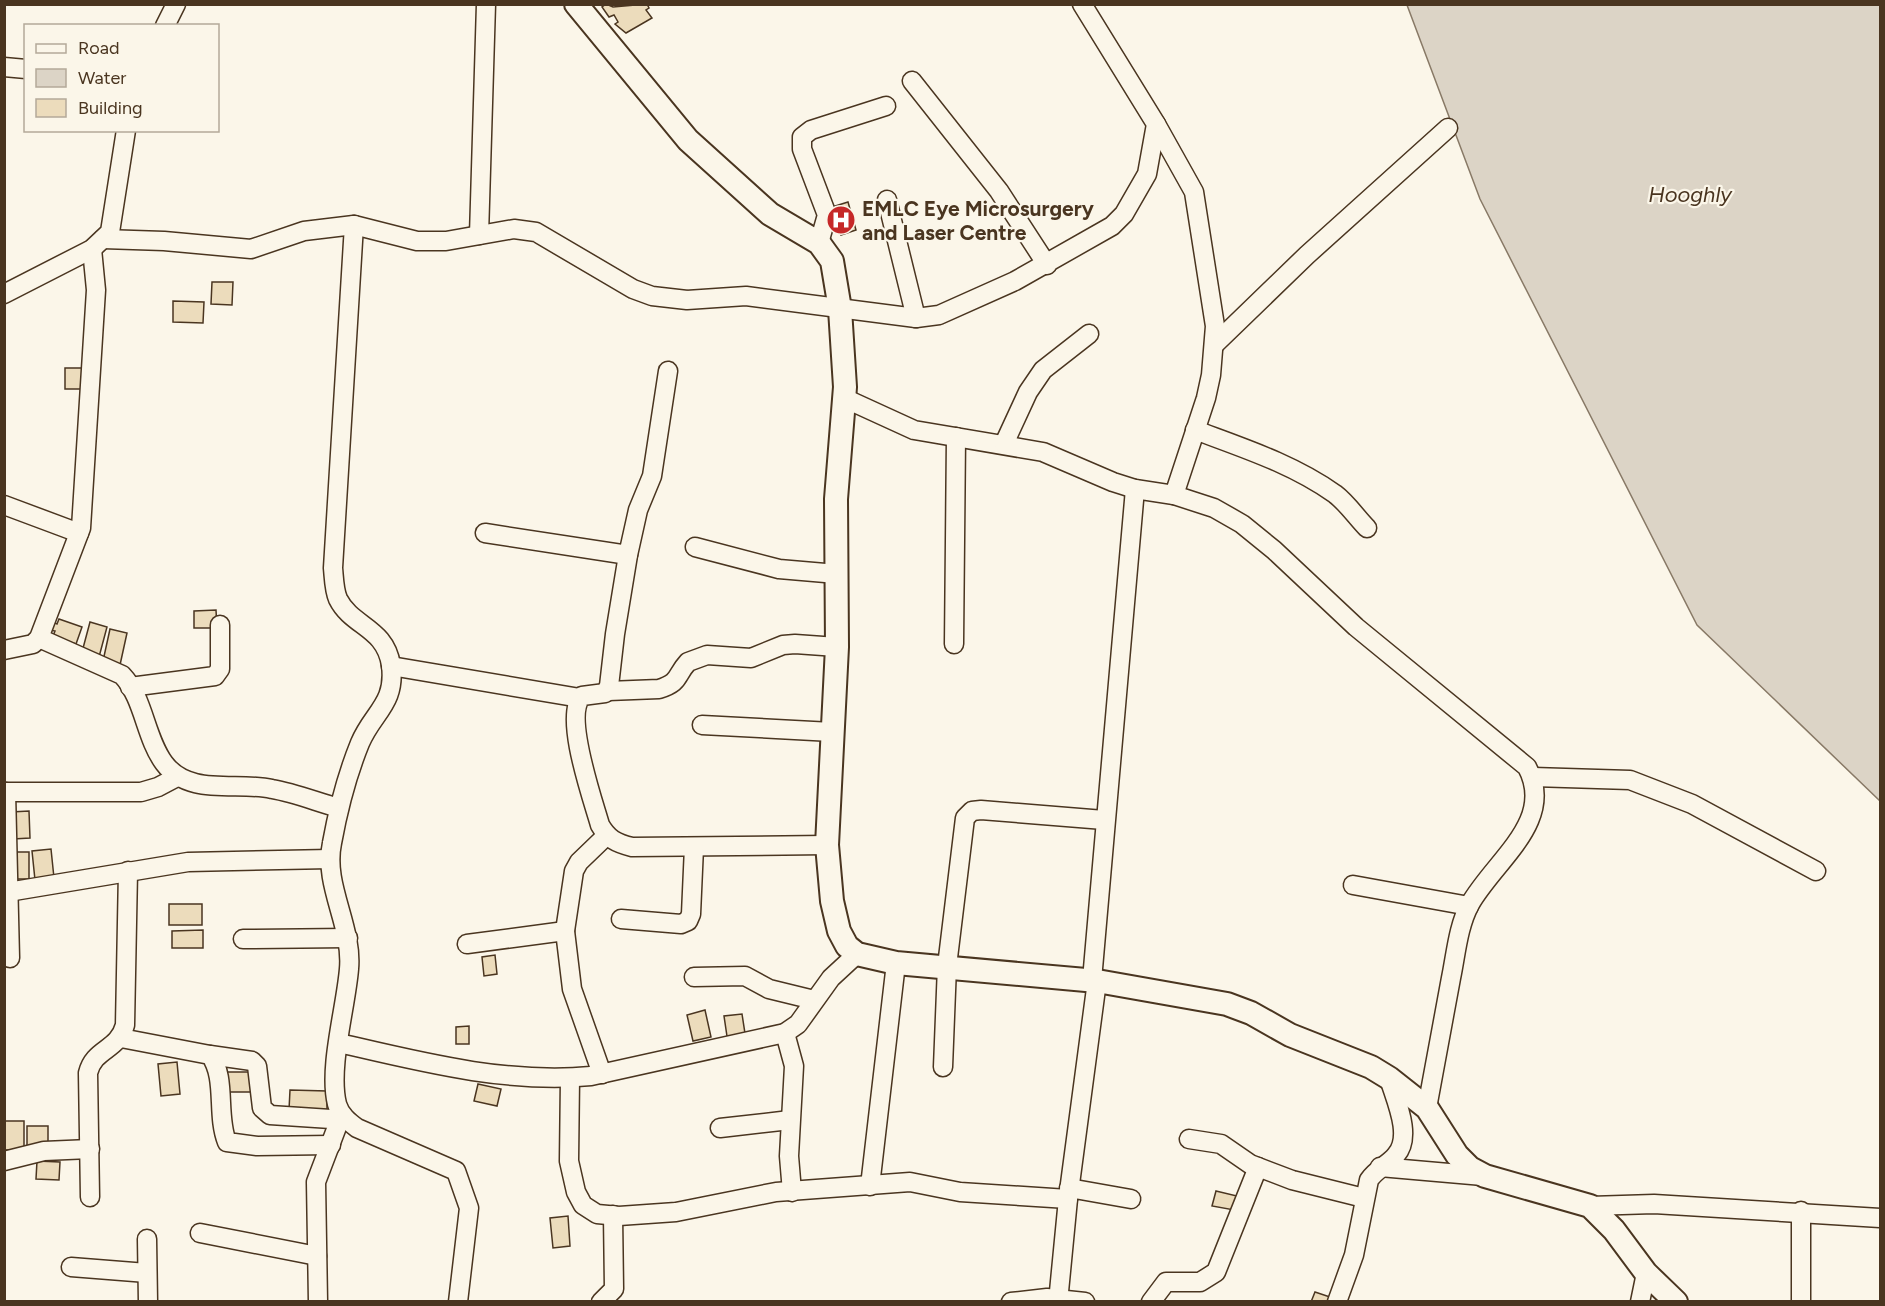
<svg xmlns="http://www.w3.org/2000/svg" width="1885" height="1306" viewBox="0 0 1885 1306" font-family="Figtree,sans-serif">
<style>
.water{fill:#dcd4c6;stroke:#887966;stroke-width:1.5}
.building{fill:#ecdcbc;stroke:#4a3520;stroke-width:1.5}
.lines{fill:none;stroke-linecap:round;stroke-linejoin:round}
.minor-casing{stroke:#4a3520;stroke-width:21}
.major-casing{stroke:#4a3520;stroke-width:26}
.minor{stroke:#fbf6e9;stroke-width:18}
.major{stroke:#fbf6e9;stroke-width:22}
.labels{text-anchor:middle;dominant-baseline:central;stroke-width:4.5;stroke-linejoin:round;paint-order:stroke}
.poi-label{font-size:21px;font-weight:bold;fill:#4a3520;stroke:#fbf6e9;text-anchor:start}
.water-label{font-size:22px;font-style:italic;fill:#4a3520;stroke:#fbf6e9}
</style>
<rect width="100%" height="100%" fill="#fbf6e9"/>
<path class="water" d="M1407 5H1880V801L1697 625 1480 199Z"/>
<g class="building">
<path d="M606 4 613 7 647 4 649 8 646 10 652 18 626 33 615 24 618 22 614 15 609 17 602 7Z"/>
<path d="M848 202 856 230 841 235 832 207Z"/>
<path d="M212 282H233L232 305 211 304Z"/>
<path d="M173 301 204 302 203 323 173 322Z"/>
<rect x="65" y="368" width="24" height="21"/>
<path d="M216 610 217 628H194V611Z"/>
<path d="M59 619 82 627 76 644 53 636 55 631 50 630 53 622 57 624Z"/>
<path d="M90 622 107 627 99 657 82 652Z"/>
<path d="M110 629 127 633 120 665 103 661Z"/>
<path d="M29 811 30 838 13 839 11 812Z"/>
<path d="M51 849 54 878 35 880 32 851Z"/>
<rect x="13" y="852" width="16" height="27"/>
<rect x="169" y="904" width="33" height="21"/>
<path d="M203 930V948H172V931Z"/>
<path d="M495 955 497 974 484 976 482 957Z"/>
<path d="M705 1010 711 1037 693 1041 687 1015Z"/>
<path d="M742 1014 746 1040 728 1043 724 1016Z"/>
<path d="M469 1026V1044H456V1027Z"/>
<path d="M177 1062 180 1094 161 1096 158 1064Z"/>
<rect x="222" y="1072" width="31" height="20"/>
<path d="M478 1084 501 1089 497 1106 474 1101Z"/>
<path d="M290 1090 327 1091V1111L289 1110Z"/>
<rect x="4" y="1121" width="20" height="29"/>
<rect x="27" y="1126" width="21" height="21"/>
<path d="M37 1161 60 1162 59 1180 36 1179Z"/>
<path d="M1216 1191 1237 1196 1234 1210 1212 1206Z"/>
<path d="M568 1216 570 1246 553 1248 550 1218Z"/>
<path d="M1315 1292 1333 1298 1332 1302H1311Z"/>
</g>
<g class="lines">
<g class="minor-casing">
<g id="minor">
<path d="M165 26 176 4"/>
<path d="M4 67 26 69"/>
<path d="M912 81 999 191 1047 265"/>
<path d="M1156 124 1194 192 1215 326 1211 375 1206 398 1174 495"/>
<path d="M887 200 916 318"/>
<path d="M354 225 333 568C334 578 334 590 338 599 352 627 385 627 391 665 396 704 373 712 360 743 347 775 338 810 332 843 323 885 353 926 349 969 346 1007 328 1068 337 1104 340 1115 349 1122 357 1128L456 1171 469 1208 458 1302"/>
<path d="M479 235 486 4"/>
<path d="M103 239 164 241 251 249 304 231 354 225 417 241H446L514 229 536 232 633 289 652 296 687 300 746 296 916 318 939 315 1015 281 1112 226 1124 214 1147 174 1156 124 1082 4"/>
<path d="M819 243 827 215 802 149V137L811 130 886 106"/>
<path d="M4 294 92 249 110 232 126 130"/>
<path d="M1214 345 1307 255 1448 128"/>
<path d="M668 371 652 476 638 510 628 555 615 634 609 686 605 693 582 696C563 716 593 800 600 825 608 839 616 843 632 847L827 845"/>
<path d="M844 398 914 430 1043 452 1113 482 1135 489 1174 495 1214 508 1242 524 1274 550 1356 627 1527 767C1556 821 1495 860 1470 904 1458 926 1456 954 1451 978 1443 1022 1435 1065 1427 1108"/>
<path d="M1195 430C1243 448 1293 464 1335 494 1347 503 1357 518 1367 528"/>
<path d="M1004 444 1028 392 1043 370 1089 334"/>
<path d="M4 505 79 533"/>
<path d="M485 533 628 555"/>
<path d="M695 547 779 569 837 574"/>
<path d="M39 638 122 675C144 698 145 737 164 763 189 797 237 781 272 789 295 793 317 802 339 808"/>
<path d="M954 644 956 437"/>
<path d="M4 650 33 644 39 638 81 528 96 290 92 249"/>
<path d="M391 666 580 698"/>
<path d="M130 687 215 676 220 669V625"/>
<path d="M608 691 659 689C681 682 675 676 688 662L707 655 751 658 783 645 795 644 837 647"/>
<path d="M702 725 832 732"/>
<path d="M1533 777 1630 780 1692 804 1816 871"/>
<path d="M4 792H141L158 787 177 777"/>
<path d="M6 792 10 958"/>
<path d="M1353 885 1469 906"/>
<path d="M8 892 188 862 330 859"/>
<path d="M621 919 681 924 688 921 691 914 694 847"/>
<path d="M243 939 348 938"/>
<path d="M467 944 565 931"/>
<path d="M694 977 745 976 769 989 814 1000"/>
<path d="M1092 980 1135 489"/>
<path d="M785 1033 794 1066 789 1156 792 1192"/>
<path d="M121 1038 210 1055C227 1078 216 1115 227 1142L257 1146 331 1145"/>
<path d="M339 1043C421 1062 506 1084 591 1076L785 1033 798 1024 831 978 857 954"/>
<path d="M210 1055 252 1061 257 1066 262 1108 270 1115 346 1120"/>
<path d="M943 1067 947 966 965 818 972 811 981 810 1104 820"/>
<path d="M602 1074 572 989 565 931 574 871 579 862 606 836"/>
<path d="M570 1078 569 1161 576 1192 583 1205 597 1214 619 1216 676 1212 776 1192 910 1182 960 1192 1068 1199"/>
<path d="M720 1128 790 1120"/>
<path d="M1189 1139 1221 1144 1250 1164 1292 1180 1364 1198"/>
<path d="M4 1161 44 1151 90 1149"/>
<path d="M1380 1167 1483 1176"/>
<path d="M870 1186 896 963"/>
<path d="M1069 1188 1131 1199"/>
<path d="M90 1197 88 1073C94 1048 118 1051 125 1025L128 871"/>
<path d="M1590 1206 1654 1204 1880 1218"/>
<path d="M200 1233 317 1256"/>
<path d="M147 1239 148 1302"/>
<path d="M71 1267 147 1273"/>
<path d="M318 1302 316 1182 340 1119"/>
<path d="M601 1302 614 1289 613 1215"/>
<path d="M1011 1302 1047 1298 1085 1302"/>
<path d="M1058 1302 1068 1199 1097 981"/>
<path d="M1151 1302 1166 1282H1200L1216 1272 1258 1167"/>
<path d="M1337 1302 1354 1255 1369 1180C1376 1169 1388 1165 1396 1155 1413 1136 1395 1099 1389 1078"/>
<path d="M1640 1302 1646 1273"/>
<path d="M1801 1302V1211"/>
</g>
</g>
<g class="major-casing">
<path id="major" d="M576 4 688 140 770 214 819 243 832 261 840 309 845 387 836 499 837 647 827 845 832 901 839 931 847 946 857 954 896 963 1097 981 1227 1004 1251 1013 1290 1035 1371 1067 1389 1078 1427 1108 1457 1155 1470 1168 1485 1176 1590 1206 1614 1230 1646 1273 1676 1302"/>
</g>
<use href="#minor" class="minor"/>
<use href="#major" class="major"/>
</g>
<defs>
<g id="hospital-disc" transform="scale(1.5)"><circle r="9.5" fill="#c62828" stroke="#fbf6e9"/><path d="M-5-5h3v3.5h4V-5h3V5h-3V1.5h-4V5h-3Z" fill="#fff"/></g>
</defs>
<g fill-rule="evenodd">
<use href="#hospital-disc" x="841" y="220"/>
</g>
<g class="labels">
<g class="poi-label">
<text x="862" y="208">EMLC Eye Microsurgery<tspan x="862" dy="24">and Laser Centre</tspan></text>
</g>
<g class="water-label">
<text x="1690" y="194">Hooghly</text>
</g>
</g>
<rect width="1885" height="1306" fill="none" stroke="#4a3520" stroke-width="12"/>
<rect x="24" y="24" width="195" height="108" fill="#fbf6e9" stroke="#b4a999" stroke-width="1.5"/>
<rect x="36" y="44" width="30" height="9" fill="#fbf6e9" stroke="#b4a999" stroke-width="1.5"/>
<text x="78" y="54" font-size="18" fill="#4a3520">Road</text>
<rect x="36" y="69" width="30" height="18" fill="#dcd4c6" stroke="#b4a999" stroke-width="1.5"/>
<text x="78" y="84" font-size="18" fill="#4a3520">Water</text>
<rect x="36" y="99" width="30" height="18" fill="#ecdcbc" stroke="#b4a999" stroke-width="1.5"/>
<text x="78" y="114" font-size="18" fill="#4a3520">Building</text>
</svg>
